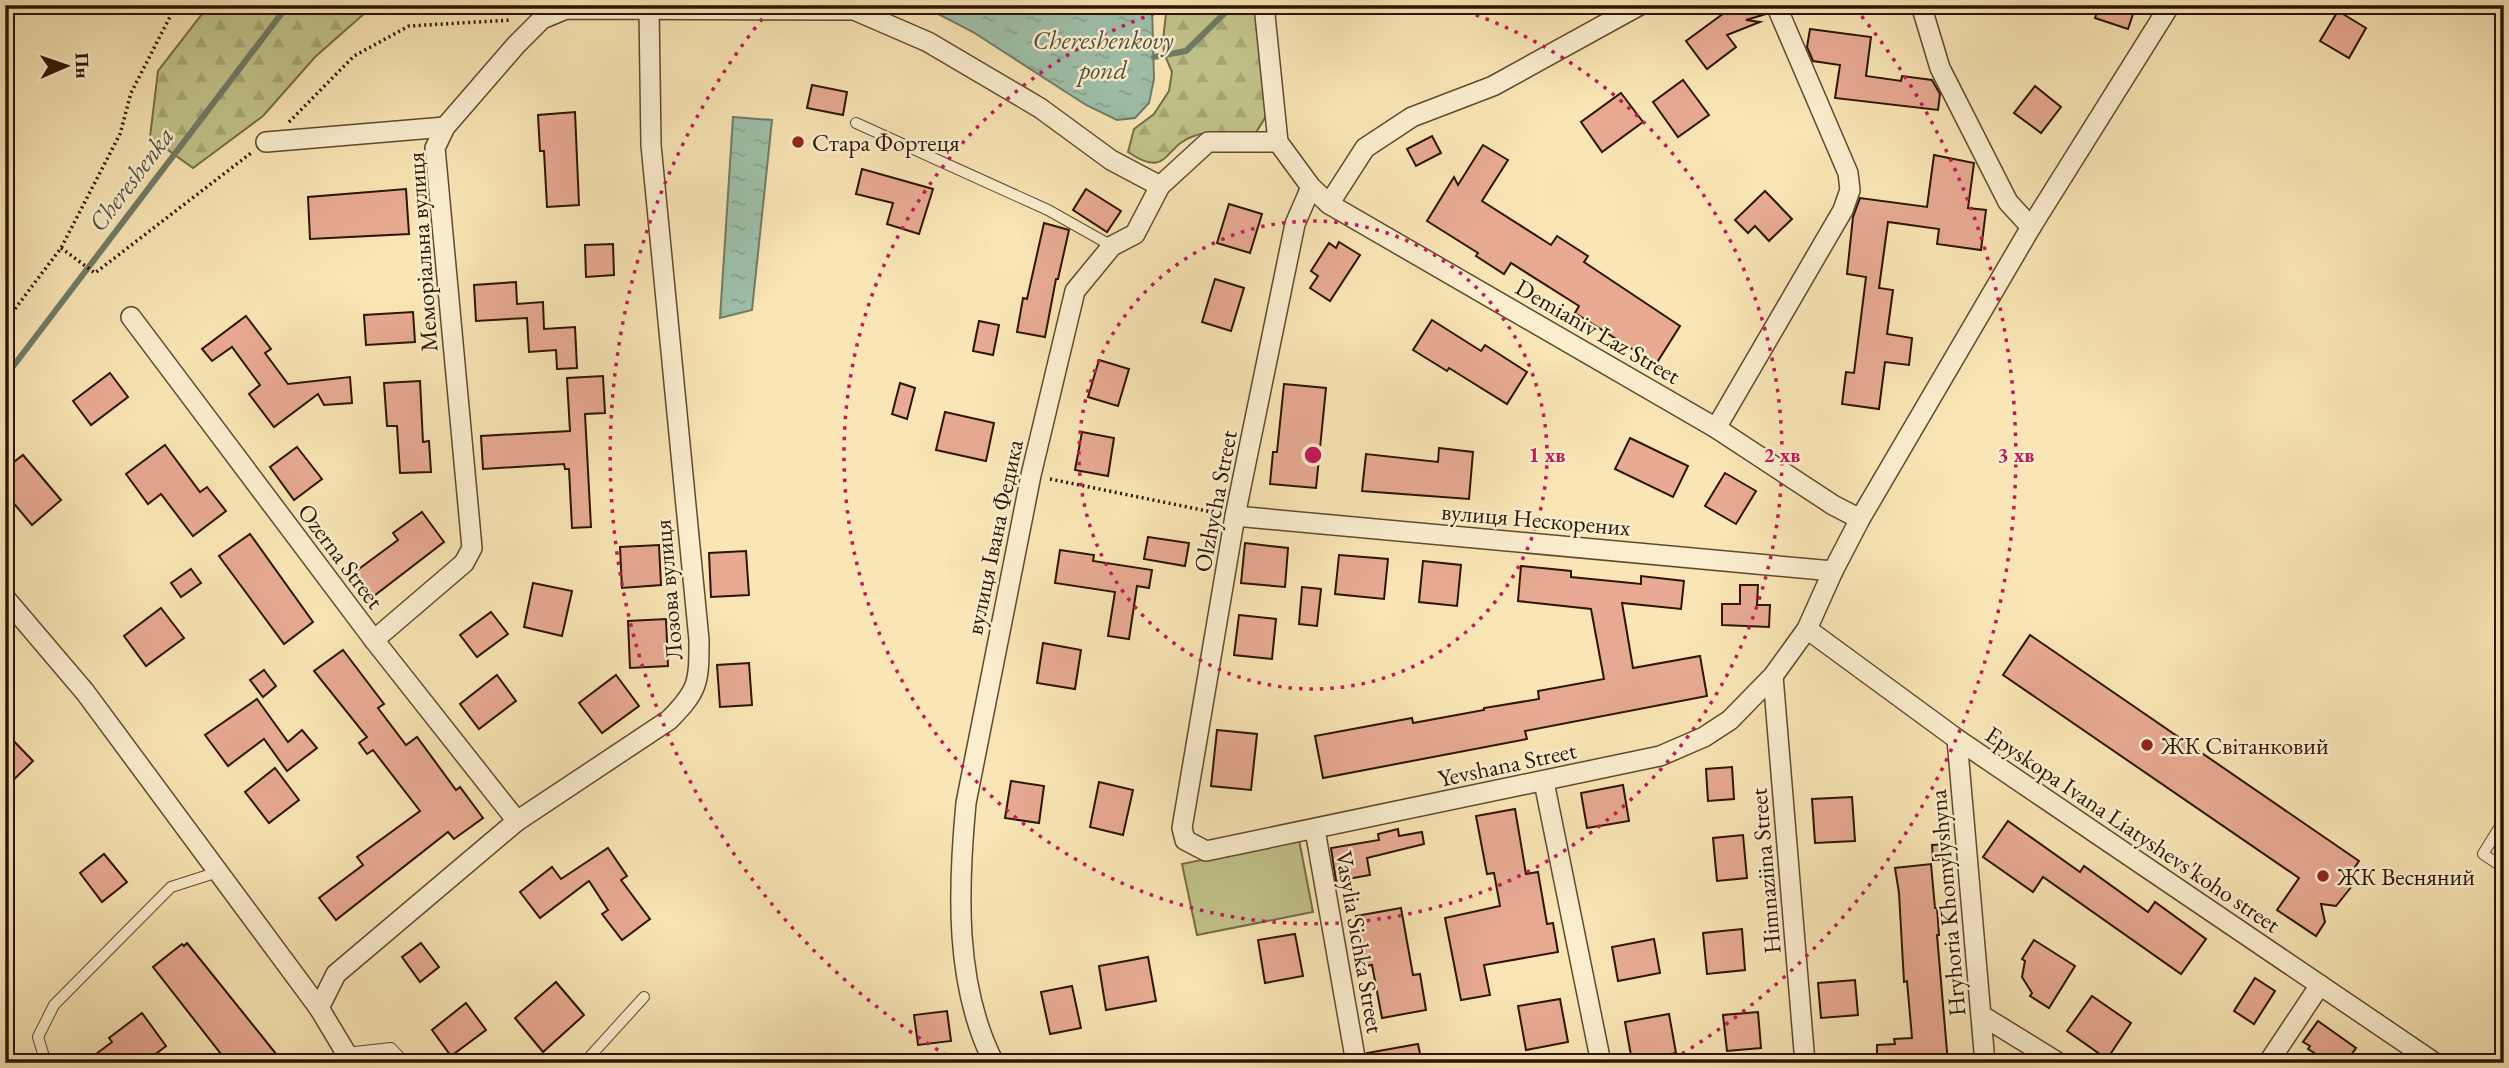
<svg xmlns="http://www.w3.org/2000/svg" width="2509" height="1068" viewBox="0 0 2509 1068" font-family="'EB Garamond',serif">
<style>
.forest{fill:url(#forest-firs);stroke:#766c46;stroke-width:2}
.garden{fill:#c1c38b;stroke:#766c46;stroke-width:2}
.water{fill:url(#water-ripples);stroke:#707b66;stroke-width:2}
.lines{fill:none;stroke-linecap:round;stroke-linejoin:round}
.stream{stroke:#707b66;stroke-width:6}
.building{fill:#e8aa93;stroke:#2c1500;stroke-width:2}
.lane-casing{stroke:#5f492d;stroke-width:12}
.street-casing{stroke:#5f492d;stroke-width:22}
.path{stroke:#2c1500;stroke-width:3.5;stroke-dasharray:2 3.5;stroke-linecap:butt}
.lane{stroke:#fbeecf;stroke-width:10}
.street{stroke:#fbeecf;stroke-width:19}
.ring{fill:none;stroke:#c2185b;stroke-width:3.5;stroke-dasharray:3.5 7}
.poi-dot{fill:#8f2418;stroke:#fbeecf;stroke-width:2.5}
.labels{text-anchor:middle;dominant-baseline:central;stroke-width:5;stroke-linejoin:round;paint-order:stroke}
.poi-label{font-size:24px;fill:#2c1500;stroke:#fbeecf;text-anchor:start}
.street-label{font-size:24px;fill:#2c1500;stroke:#fbeecf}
.water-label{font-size:26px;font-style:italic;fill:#54503c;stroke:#fbeecf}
.centre{fill:#c2185b;stroke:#fbeecf;stroke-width:3.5}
.ring-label{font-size:21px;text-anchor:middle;font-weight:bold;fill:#c2185b;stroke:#fbeecf;stroke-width:5;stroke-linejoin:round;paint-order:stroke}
</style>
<defs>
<pattern id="forest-firs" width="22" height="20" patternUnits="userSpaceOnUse" patternTransform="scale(1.75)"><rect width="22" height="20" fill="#c1c38b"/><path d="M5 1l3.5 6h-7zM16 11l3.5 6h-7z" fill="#a6a776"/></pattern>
<pattern id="water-ripples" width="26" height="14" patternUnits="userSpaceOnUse" patternTransform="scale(1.75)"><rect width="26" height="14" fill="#9ebfaa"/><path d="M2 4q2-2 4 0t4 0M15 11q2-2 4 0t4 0" fill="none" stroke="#88a390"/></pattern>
</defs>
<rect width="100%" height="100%" fill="#f9e5b5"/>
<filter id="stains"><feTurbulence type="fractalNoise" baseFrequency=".00286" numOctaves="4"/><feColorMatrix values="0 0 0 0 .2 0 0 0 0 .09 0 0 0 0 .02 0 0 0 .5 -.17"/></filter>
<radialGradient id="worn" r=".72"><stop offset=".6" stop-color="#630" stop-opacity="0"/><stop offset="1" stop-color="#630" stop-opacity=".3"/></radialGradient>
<g class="forest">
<path d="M209 5H374L315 57 263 116 193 168 150 137 158 71Z"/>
<path d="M1167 5H1259L1268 103 1265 118 1255 134C1238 133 1209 130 1194 136 1163 146 1169 180 1128 152L1134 129 1154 114 1169 91 1172 72 1164 53 1163 40Z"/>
</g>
<path class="garden" d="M1299 840 1313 912 1197 935 1182 864Z"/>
<g class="water">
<path d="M921 5H1152L1154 79 1149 103 1135 118 1117 120 1086 105 973 32Z"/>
<path d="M733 117 772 120 752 310 720 318Z"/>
</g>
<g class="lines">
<g class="stream">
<path d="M1154 57 1186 51 1233 5"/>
<path d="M5 377 288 5"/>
</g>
</g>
<g class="building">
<path d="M1735 5H1764L1766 14 1746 20 1760 22 1727 35 1736 47 1707 69 1686 41Z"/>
<path d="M2099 5H2136L2128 29 2095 18Z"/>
<path d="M2338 11 2366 28 2349 58 2320 41Z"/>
<path d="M1810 29 1871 37 1866 76 1901 81 1902 76 1932 80 1940 94 1938 110 1835 98 1840 65 1813 61 1807 47Z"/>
<path d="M1683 80 1709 115 1678 137 1653 102Z"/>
<path d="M812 85 847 92 843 115 807 108Z"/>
<path d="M2035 86 2061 107 2041 133 2014 113Z"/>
<path d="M1621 93 1643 122 1602 152 1581 122Z"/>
<path d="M575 112 579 205 547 207 544 151H540L538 115Z"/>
<path d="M1432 136 1441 153 1416 166 1407 149Z"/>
<path d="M1483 145 1508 160 1482 201 1551 245 1557 236 1588 256 1584 262 1680 326 1656 364 1575 313 1579 306 1511 263 1504 274 1476 256 1478 253 1427 221 1454 177 1458 185Z"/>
<path d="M1934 155 1974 163 1968 208 1986 210 1981 250 1937 244 1939 229 1888 222 1879 288 1893 290 1887 334 1912 338 1909 365 1885 362 1879 409 1842 404 1846 372 1854 373 1866 277 1847 274 1853 217 1860 198 1927 207Z"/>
<path d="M862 169 933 189 919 234 887 224 893 203 856 194Z"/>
<path d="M406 189 409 234 310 239 308 197Z"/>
<path d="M1086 189 1121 211 1107 232 1073 210Z"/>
<path d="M1765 191 1792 219 1769 241 1755 226 1748 233 1735 220Z"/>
<path d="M1229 204 1262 214 1250 253 1217 243Z"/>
<path d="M1044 223 1069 230 1058 279H1056L1045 337 1017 332 1023 298 1027 299Z"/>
<path d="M1339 242 1360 255 1330 301 1310 288 1318 276 1311 271 1329 243 1336 248Z"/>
<path d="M613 244 614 275 586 277 585 245Z"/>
<path d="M1215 279 1244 288 1231 331 1202 322Z"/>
<path d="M516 282 517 304 543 302 544 329 575 327 577 368 557 369 556 350 529 352 527 318 476 321 474 285Z"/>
<path d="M413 312 415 342 366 345 364 315Z"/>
<path d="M246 316 271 349 265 353 288 384 350 377 352 403 324 405 318 394 274 427 249 394 260 385 232 347 212 361 202 349Z"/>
<path d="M1432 320 1481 351 1485 345 1527 372 1507 404 1449 368 1447 371 1413 350Z"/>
<path d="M979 321 999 325 993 355 973 351Z"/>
<path d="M1099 360 1129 369 1118 406 1088 397Z"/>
<path d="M110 373 128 397 91 425 73 401Z"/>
<path d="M603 376 605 413 585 414 591 527 572 528 569 469H565L564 464 483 469 481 436 570 431 567 378Z"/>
<path d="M420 381 423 442 429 441 431 472 400 473 397 426H387L384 383Z"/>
<path d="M900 383 915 388 907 419 892 414Z"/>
<path d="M1284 384 1326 388 1316 488 1270 484 1273 452H1277Z"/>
<path d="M945 412 994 423 986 461 936 450Z"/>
<path d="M1082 432 1114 438 1108 476 1075 470Z"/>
<path d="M1630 438 1688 466 1673 497 1615 469Z"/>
<path d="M165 445 200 492 207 487 226 511 193 536 161 494 148 504 126 474Z"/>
<path d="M297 447 322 479 294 500 270 467Z"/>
<path d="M1439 448 1473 452 1469 499 1362 491 1366 454 1438 462Z"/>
<path d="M23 455 61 500 32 525 5 493V469Z"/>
<path d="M1725 473 1756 491 1736 524 1705 506Z"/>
<path d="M422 512 444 542 366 602 348 577 398 540 393 533Z"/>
<path d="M250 534 313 622 284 644 219 556Z"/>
<path d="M1148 537 1189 543 1185 566 1144 559Z"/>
<path d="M1245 543 1288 548 1285 587 1241 583Z"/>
<path d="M659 545 661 585 622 588 620 547Z"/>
<path d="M1060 550 1094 555 1093 561 1152 570 1149 588 1137 586 1129 639 1108 636 1115 592 1055 583Z"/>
<path d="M746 551 749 595 711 597 709 553Z"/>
<path d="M1339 555 1388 559 1384 599 1335 594Z"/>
<path d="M1423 561 1461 565 1457 606 1419 602Z"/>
<path d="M1521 566 1571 571V577L1641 584V576L1684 581 1681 609 1622 603 1633 668 1700 656 1707 696 1525 731 1527 739 1323 778 1315 736 1412 718 1413 723 1484 710V708L1539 699 1538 691 1604 679 1591 609 1518 601Z"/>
<path d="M191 569 201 583 181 597 171 583Z"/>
<path d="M533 583 572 591 562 636 524 627Z"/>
<path d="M1740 585H1758L1757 605H1770L1769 627 1722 625V604H1740Z"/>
<path d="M1302 587 1321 589 1317 626 1299 624Z"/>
<path d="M161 608 184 638 146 666 124 636Z"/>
<path d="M491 612 508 634 477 657 460 635Z"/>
<path d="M1239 615 1276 619 1272 659 1234 655Z"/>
<path d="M666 619 668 666 630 668 628 621Z"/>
<path d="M2030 635 2359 861 2351 873 2352 886 2336 906 2321 904 2325 922 2316 936 2277 910 2299 878 2003 675Z"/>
<path d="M1043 643 1081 650 1075 689 1037 683Z"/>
<path d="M343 650 384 704 378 708 406 745 417 737 456 790 460 787 483 818 454 839 448 832 336 920 319 898 363 865 357 857 420 811 373 750 367 754 359 743 367 737 314 671Z"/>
<path d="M749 663 752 705 720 707 717 665Z"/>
<path d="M264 670 276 686 263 697 250 680Z"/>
<path d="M497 675 516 701 479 729 460 704Z"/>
<path d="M616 675 639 706 602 733 579 703Z"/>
<path d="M257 699 288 742 302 730 317 748 287 771 264 739 228 766 205 735Z"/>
<path d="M1217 730 1257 734 1251 790 1211 786Z"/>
<path d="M5 732 33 761 5 788Z"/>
<path d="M1732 767 1734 799 1708 801 1706 769Z"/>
<path d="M275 768 299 800 269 823 245 792Z"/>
<path d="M1011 781 1044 786 1039 823 1005 818Z"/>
<path d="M1099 782 1133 790 1123 835 1090 827Z"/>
<path d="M1623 785 1629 821 1587 828 1581 793Z"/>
<path d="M1852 797 1855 841 1815 843 1812 799Z"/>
<path d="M1515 809 1526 874 1538 872 1547 924 1553 923 1558 952 1484 965 1490 995 1461 1000 1445 918 1500 906 1494 873 1487 874 1476 816Z"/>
<path d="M2008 821 2080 872 2084 866 2148 912 2155 902 2206 939 2181 974 2043 877 2033 892 1983 857Z"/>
<path d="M1398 829 1399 836 1422 832 1424 844 1367 858 1370 875 1336 881 1331 848 1379 840 1378 834Z"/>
<path d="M1743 835 1747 878 1717 881 1713 838Z"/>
<path d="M1948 844 1949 859 1933 860 1932 845Z"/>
<path d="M608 848 627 876 621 880 650 919 622 940 602 914 608 910 589 881 540 918 520 892 552 867 561 879Z"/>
<path d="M104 854 127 882 102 902 80 873Z"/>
<path d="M1931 864 1935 908H1937L1939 935H1937L1948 1063H1877V1045L1895 1044 1894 1039 1912 1038 1907 981 1904 982 1899 893 1895 868Z"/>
<path d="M1401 908 1413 975 1420 974 1426 1010 1382 1018 1372 965 1365 966 1356 916Z"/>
<path d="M1742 929 1745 970 1707 974 1703 933Z"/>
<path d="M1295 934 1303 976 1265 983 1258 940Z"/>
<path d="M1654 939 1660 973 1618 981 1612 947Z"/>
<path d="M2034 940 2075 966 2049 1008 2030 996 2032 993 2022 977 2025 961 2022 959Z"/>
<path d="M187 943 277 1055 266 1063H228L153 967 182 944 184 946Z"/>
<path d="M421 943 439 967 420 982 402 957Z"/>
<path d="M1148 957 1156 1001 1106 1010 1099 966Z"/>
<path d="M2255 978 2275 991 2254 1024 2234 1011Z"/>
<path d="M1855 980 1858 1015 1821 1018 1818 983Z"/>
<path d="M556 982 584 1015 543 1052 515 1018Z"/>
<path d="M1072 986 1081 1028 1050 1034 1041 992Z"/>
<path d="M2092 996 2131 1023 2107 1059 2067 1031Z"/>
<path d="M1560 999 1568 1042 1526 1050 1518 1006Z"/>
<path d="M466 1003 486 1030 451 1056 432 1030Z"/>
<path d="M947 1011 951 1041 918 1045 914 1015Z"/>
<path d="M1758 1012 1761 1048 1727 1051 1723 1015Z"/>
<path d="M142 1013 166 1046 144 1063H84L112 1042 109 1038Z"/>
<path d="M1669 1014 1676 1053 1632 1061 1625 1022Z"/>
<path d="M2318 1021 2356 1048 2345 1063H2315L2319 1056 2308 1049 2310 1046 2303 1042Z"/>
<path d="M1418 1044 1422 1063H1368L1367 1053Z"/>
</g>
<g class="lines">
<g class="lane-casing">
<g id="lane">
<path d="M856 123 1048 210 1112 246"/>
<path d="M2504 820 2483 854 2504 868"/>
<path d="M346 1053 391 1048 405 1063"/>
<path d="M46 1063 38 1037 54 1005 171 887 218 872"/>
<path d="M584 1063 644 997"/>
</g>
</g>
<g class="street-casing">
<g id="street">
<path d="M1264 5 1278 142 1311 187 1329 204 1716 428 1833 505 1860 519"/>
<path d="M1921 5 1940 68 2008 202 2031 227"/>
<path d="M266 142 445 127"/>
<path d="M1311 187 1295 224 1235 516 1182 828 1185 840 1206 851 1660 756 1704 737 1730 720 1773 676 1807 629 1833 571 1860 519 2031 227 2170 5"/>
<path d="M1329 204 1365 148 1412 117 1493 86 1640 5"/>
<path d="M131 317 374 640 517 821"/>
<path d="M1716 428 1843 210 1850 190 1848 173 1776 5"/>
<path d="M1235 516 1833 571"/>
<path d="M5 598 85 692 319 1008"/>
<path d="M1807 629 1957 739 2435 1063"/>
<path d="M374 640 464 563 472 548 435 148 445 127 516 45 542 19 566 9 854 10 928 42 1040 108 1111 160 1160 186"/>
<path d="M1773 676 1805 1063"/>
<path d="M1957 739 1985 1063"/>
<path d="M1544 782 1601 1063"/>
<path d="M1315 830 1356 1063"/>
<path d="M1981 1015 2059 1063"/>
<path d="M338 1063 346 1053 319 1008 336 974 517 821 669 720C699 690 699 682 699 640L651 145 649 8"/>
<path d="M994 1063C954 985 958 888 966 803L1031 475 1075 291 1112 246 1135 234 1160 186 1208 142H1278"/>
<path d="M2268 1063 2320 985"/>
</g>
</g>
<g class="path">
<path d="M289 122 354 56 409 26 512 20"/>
<path d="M61 248 95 273 251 153"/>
<path d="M5 322 61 248 120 134 131 93 176 5"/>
<path d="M1050 479 1217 513"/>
</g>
<use href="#lane" class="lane"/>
<use href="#street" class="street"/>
</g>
<g class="ring">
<circle cx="1313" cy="455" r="234"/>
<path d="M1446 5A469 469 0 1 1 1180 5"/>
<path d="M956 1061A703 703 0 0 1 771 8M1855 8A703 703 0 0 1 1670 1061"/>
</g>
<g class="poi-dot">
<circle cx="798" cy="142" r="7"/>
<circle cx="2147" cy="745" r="7"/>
<circle cx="2323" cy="876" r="7"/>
</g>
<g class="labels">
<g class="poi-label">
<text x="812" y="142">Стара Фортеця</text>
<text x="2161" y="745">ЖК Світанковий</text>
<text x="2337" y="876">ЖК Весняний</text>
</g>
<g class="street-label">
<text transform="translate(422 252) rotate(-94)">Меморіальна вулиця</text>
<text transform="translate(1598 331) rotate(30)">Demianiv Laz Street</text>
<text transform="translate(1215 501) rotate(-79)">Olzhycha Street</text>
<text transform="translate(1536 519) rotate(5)">вулиця Нескорених</text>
<text transform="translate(994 537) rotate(-78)">вулиця Івана Федика</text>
<text transform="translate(341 556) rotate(53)">Ozerna Street</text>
<text transform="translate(668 590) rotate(-95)">Лозова вулиця</text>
<text transform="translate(1507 764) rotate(-12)">Yevshana Street</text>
<text transform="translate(2133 829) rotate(34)">Epyskopa Ivana Liatyshevs'koho street</text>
<text transform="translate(1765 871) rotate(-95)">Himnaziina Street</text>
<text transform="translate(1947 903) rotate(-95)">Hryhoria Khomylyshyna</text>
<text transform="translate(1360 942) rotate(80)">Vasylia Sichka Street</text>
</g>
<g class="water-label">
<text x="1103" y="40">Chereshenkovy<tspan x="1103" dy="30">pond</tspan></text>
<text transform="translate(131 179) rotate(-53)">Chereshenka</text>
</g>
</g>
<circle cx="1313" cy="455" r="10" class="centre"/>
<g class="ring-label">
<text x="1547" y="462">1 хв</text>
<text x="1782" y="462">2 хв</text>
<text x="2016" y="462">3 хв</text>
</g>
<rect width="2509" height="1068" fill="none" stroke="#f9e5b5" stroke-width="28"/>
<rect x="7" y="7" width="2495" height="1054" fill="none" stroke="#2c1500" stroke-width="3.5"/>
<rect x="14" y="14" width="2481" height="1040" fill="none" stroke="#2c1500" stroke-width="2"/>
<g transform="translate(66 66) rotate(88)" stroke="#fbeecf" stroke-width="5" paint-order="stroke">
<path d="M0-5L12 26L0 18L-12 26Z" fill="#2c1500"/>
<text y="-10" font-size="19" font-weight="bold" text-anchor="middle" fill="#2c1500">Пн</text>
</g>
<rect width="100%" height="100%" filter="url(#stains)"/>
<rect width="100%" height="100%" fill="url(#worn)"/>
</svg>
